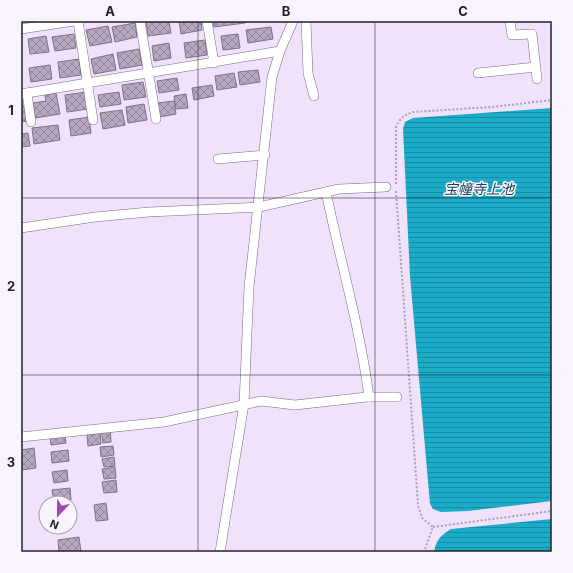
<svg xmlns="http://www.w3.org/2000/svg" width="573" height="573" viewBox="0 0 573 573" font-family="Inter,'Noto Sans JP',sans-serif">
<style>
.water{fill:url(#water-rules)}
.building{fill:url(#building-cross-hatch);stroke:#7e7287}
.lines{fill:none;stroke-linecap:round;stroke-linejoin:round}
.street-casing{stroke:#776b80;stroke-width:10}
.path{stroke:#aca1b4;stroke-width:2;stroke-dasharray:2 2;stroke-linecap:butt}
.street{stroke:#fff;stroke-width:9}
.grid{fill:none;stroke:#242028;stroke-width:1;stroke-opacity:0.55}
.labels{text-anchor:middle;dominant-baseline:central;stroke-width:3;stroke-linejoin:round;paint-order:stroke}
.water-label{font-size:14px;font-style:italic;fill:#134a57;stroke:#f8f3fc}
.neatline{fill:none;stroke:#242028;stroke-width:1.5}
.grid-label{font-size:13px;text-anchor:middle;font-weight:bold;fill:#242028}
</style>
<defs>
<pattern id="water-rules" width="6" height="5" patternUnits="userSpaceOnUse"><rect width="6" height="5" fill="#1bacc9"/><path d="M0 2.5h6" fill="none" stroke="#188ca3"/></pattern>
<pattern id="building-cross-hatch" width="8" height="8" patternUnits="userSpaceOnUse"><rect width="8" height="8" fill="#b5a8bf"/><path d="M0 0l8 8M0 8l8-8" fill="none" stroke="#93889b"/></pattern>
</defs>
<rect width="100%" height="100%" fill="#efe2fa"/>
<g class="water">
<path d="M552 108V501L468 511 441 512 433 509 430 504 410 276 403 129 405 122 413 118Z"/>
<path d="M552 519V552H434C436 540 441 535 451 529Z"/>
</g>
<g class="building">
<path d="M146 21H169L171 33 148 36Z"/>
<path d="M179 21H201L202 30 181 34Z"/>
<path d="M213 21H245V23L214 27Z"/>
<path d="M135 23 137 37 115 42 112 27Z"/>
<path d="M108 26 112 42 90 46 86 30Z"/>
<path d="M271 27 273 39 248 43 246 30Z"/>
<path d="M74 34 76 48 55 51 52 37Z"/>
<path d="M238 34 240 48 223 50 221 36Z"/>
<path d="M46 36 49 52 30 54 28 39Z"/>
<path d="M205 40 207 55 186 58 184 43Z"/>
<path d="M169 43 171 58 154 61 152 46Z"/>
<path d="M139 49 142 65 120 69 117 53Z"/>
<path d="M113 54 116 70 94 74 91 59Z"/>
<path d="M79 59 81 75 60 78 58 62Z"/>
<path d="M50 65 52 79 31 82 29 68Z"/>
<path d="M258 70 260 82 240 85 238 72Z"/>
<path d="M234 73 237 87 217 90 215 76Z"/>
<path d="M177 78 179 90 159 93 157 81Z"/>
<path d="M143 82 146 97 124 100 122 85Z"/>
<path d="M212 85 214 96 194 100 192 88Z"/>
<path d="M86 92 88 109 67 112 65 95Z"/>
<path d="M119 92 121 104 100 107 98 95Z"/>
<path d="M56 93 60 114 35 118 33 103 46 101 45 95Z"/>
<path d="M186 94 188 108 176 109 174 96Z"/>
<path d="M174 101 176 114 159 117 157 103Z"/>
<path d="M144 104 147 120 128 123 126 107Z"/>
<path d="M21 106H24L27 121 21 122Z"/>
<path d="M122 110 125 125 103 129 100 113Z"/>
<path d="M89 117 91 133 71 136 69 120Z"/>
<path d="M58 125 60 140 34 144 32 128Z"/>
<path d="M28 133 30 146 21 147V134Z"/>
<path d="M110 428 111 442 103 443 101 429Z"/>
<path d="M100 433 101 444 88 446 87 435Z"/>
<path d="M65 436 66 443 51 445 50 437Z"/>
<path d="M113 446 114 455 101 457 100 447Z"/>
<path d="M34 448 36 468 21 470V450Z"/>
<path d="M68 450 69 461 52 463 51 452Z"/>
<path d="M114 457 115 466 104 467 102 459Z"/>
<path d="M115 467 116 478 104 479 102 469Z"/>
<path d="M67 470 68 481 54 483 52 472Z"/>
<path d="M116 480 117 492 104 493 102 482Z"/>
<path d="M70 488 71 500 54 502 52 490Z"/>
<path d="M106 503 108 520 96 521 94 505Z"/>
<path d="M79 537 81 552H59L58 540Z"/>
</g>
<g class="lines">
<g class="street-casing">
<g id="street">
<path d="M78 21 93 120"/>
<path d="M140 21 156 119"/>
<path d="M207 21 214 63"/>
<path d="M306 21 308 73 314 96"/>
<path d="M510 21 512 35 532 34 537 79"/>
<path d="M21 29 74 21"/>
<path d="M478 73 536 67"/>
<path d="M27 93 31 122"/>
<path d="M21 94 280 51"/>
<path d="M218 159 265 155"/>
<path d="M326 192C340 260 360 327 369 397"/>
<path d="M21 228 95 217 149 212 259 207 339 189 386 187"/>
<path d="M21 437 164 422 261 401 295 405 367 397H397"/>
<path d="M220 552 244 404 249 287 272 77 280 51 293 21"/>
</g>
</g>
<g class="path">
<path d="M396 184V127C400 118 404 115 413 112L492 107 552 100"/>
<path d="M396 191 418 505 422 518 433 527 424 552"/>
<path d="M433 527 552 511"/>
</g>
<use href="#street" class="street"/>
</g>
<path class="grid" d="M198 21V552M375 21V552M21 198H552M21 375H552"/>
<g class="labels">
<g class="water-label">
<text x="479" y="188">宝幢寺上池</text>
</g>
</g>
<rect width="573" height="573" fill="none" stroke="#f8f3fc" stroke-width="44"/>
<g transform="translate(58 515) rotate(202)"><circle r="19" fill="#f8f3fc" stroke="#a39fa7"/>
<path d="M0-3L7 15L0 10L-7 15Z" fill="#9e49b6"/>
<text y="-6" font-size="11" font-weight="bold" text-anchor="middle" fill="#242028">N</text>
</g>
<rect x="22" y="22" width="529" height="529" class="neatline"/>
<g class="grid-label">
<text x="110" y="16">A</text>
<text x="286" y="16">B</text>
<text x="463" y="16">C</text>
<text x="11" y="115">1</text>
<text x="11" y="291">2</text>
<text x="11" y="467">3</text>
</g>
</svg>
